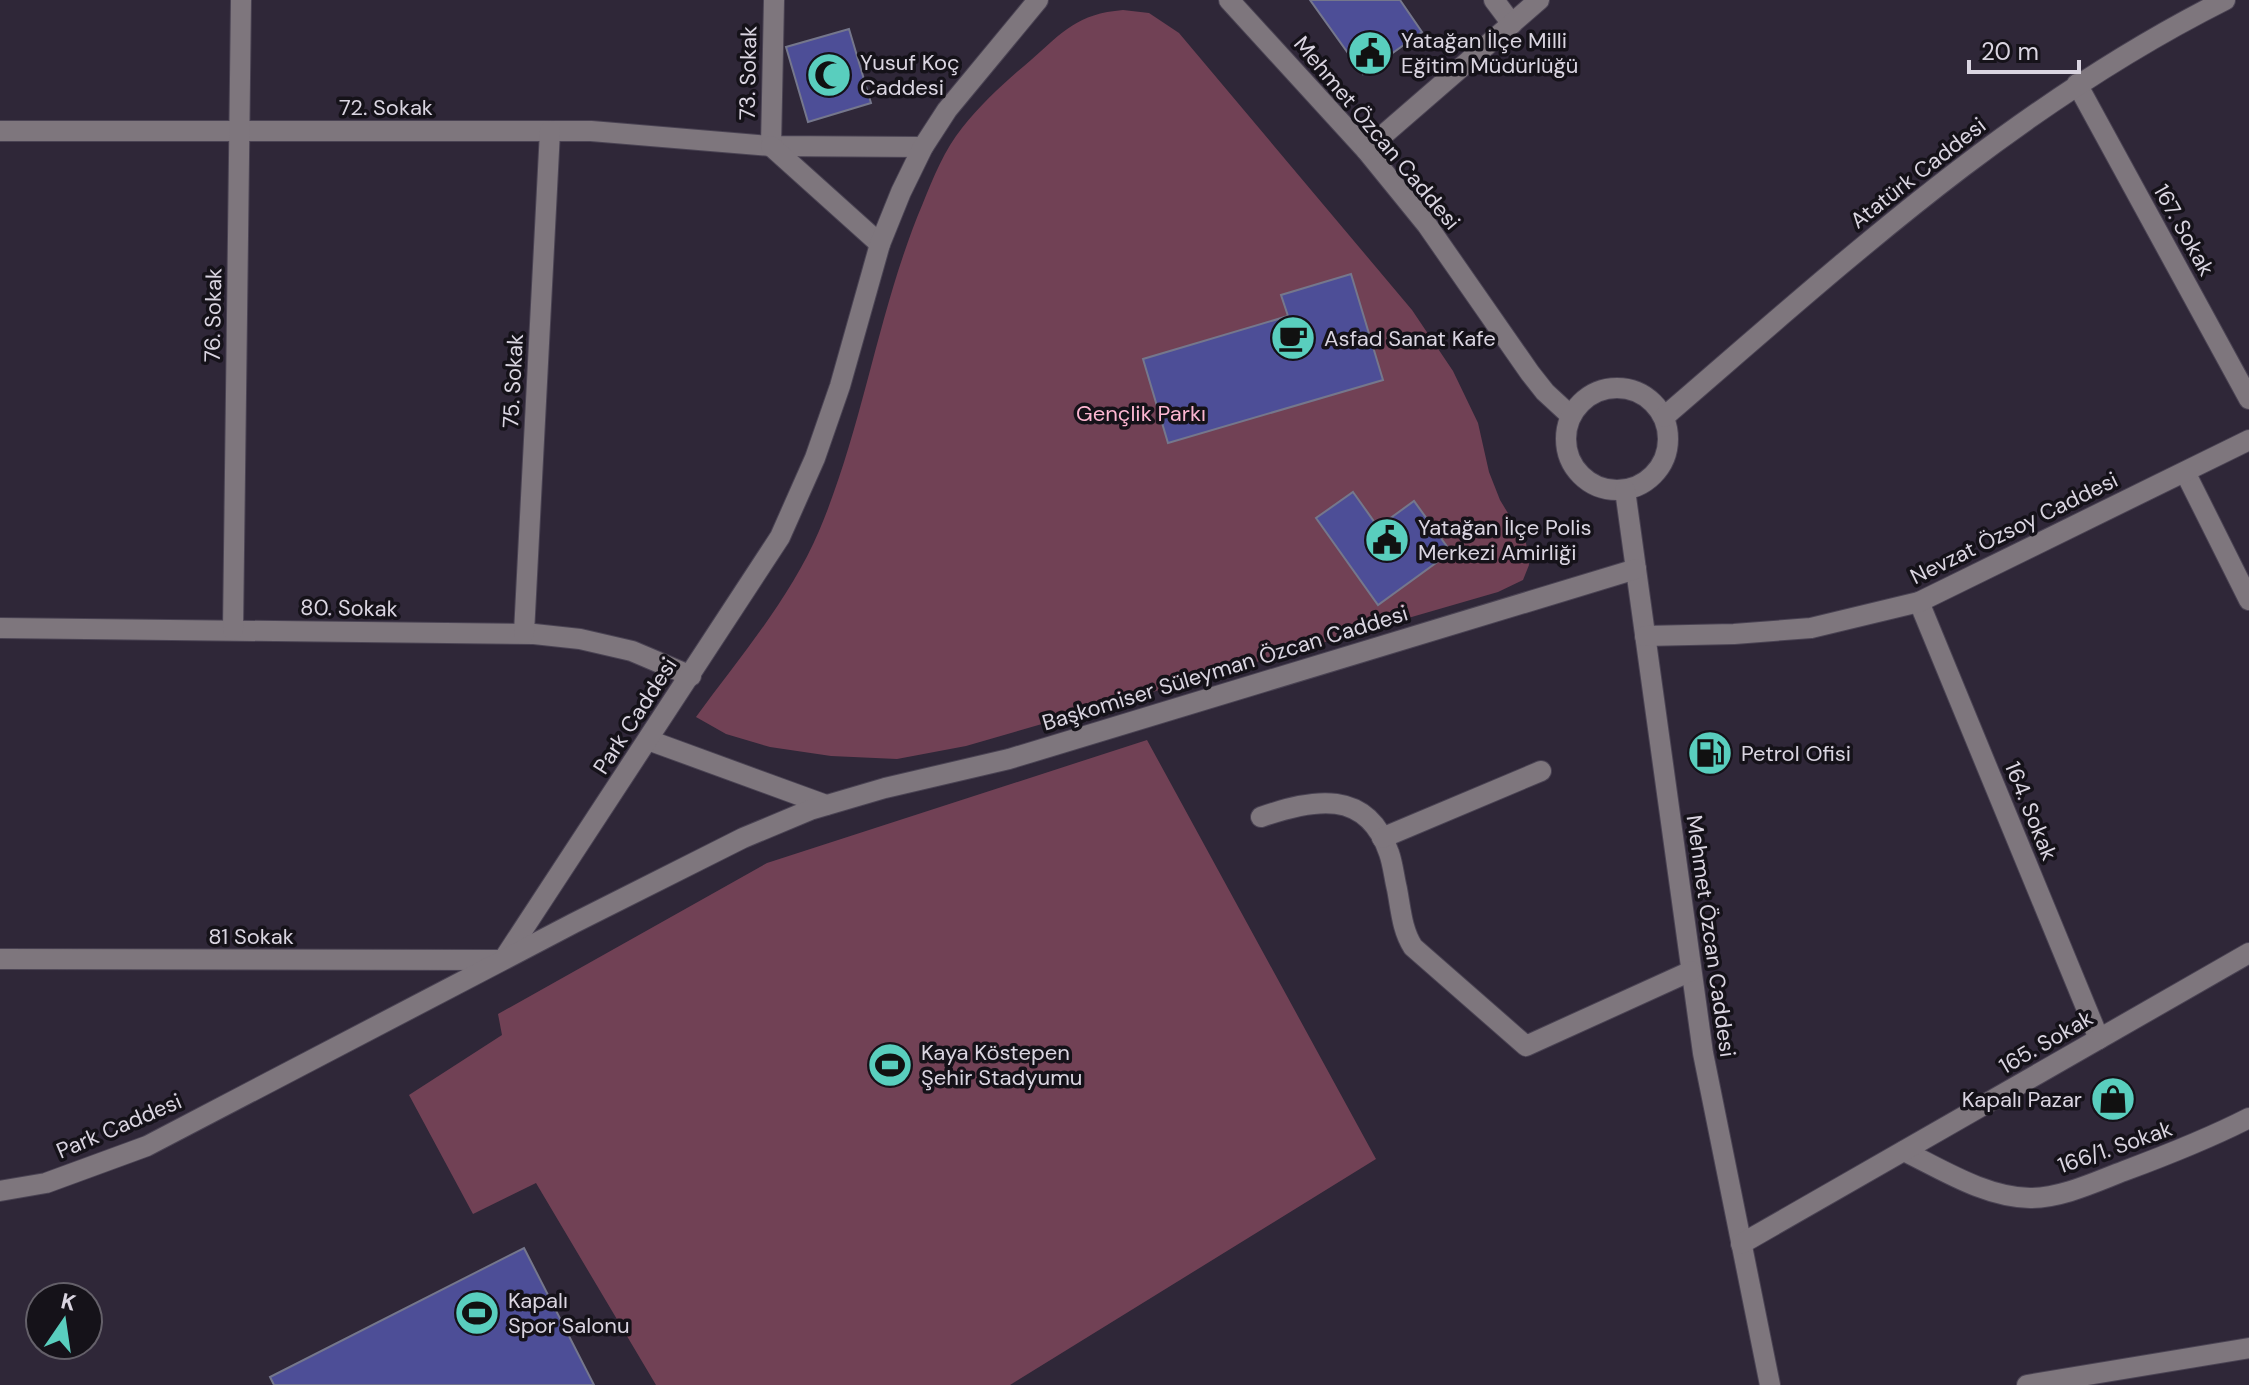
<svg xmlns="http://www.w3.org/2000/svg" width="2249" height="1385" viewBox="0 0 2249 1385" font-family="'DM Sans',sans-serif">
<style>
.green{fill:#714155}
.building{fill:#4d4e97;stroke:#75778c;stroke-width:2}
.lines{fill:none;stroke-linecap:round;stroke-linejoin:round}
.minor-casing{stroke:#4a4353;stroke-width:22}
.minor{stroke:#7e767d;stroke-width:20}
.labels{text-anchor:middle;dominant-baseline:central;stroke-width:7;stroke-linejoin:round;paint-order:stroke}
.poi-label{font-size:22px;fill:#dad5e1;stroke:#151219;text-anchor:start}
.street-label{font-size:22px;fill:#dad5e1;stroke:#151219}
.park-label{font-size:22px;fill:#fcb6d1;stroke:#151219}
</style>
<rect width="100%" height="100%" fill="#2f2738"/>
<g class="green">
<path d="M1123 10 1149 13 1179 33 1412 310 1453 371 1478 423 1489 472 1500 500 1526 543 1529 565 1523 580 1498 592 966 746 897 759 831 756 770 747 726 734 696 717C739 658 790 599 819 531 864 425 878 309 923 203 933 178 945 149 962 128 982 103 1006 81 1031 60 1064 31 1077 14 1123 10Z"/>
<path d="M1147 740 1376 1159 1010 1385H656L536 1183 473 1214 409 1095 502 1035 498 1014 767 863Z"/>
</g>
<g class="building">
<path d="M1310 0H1400L1422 32 1363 74Z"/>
<path d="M849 29 871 103 808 122 786 47Z"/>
<path d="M1351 274 1383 380 1168 443 1143 359 1288 316 1281 295Z"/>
<path d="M1353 492 1378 527 1414 501 1451 552 1378 605 1316 518Z"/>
<path d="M524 1248 594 1385H274L270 1377Z"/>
</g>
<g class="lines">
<g class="minor-casing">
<g id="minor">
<path d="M1229 0 1366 150 1427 225 1530 373 1545 392 1571 416"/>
<path d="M1494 0 1512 24"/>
<path d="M2077 84 2249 399"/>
<path d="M0 131H591L771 146 923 147"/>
<path d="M771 146 774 0"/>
<path d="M771 146 880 244"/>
<path d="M1366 150 1539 0"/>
<circle cx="1617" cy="439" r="51"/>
<path d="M1664 417C1843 263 2012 107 2225 0"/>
<path d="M2185 472 2249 600"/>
<path d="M1625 490 1703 1053 1770 1385"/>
<path d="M1919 602 2099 1039"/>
<path d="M0 628 534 634 580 639 632 651 691 676"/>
<path d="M233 630 241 0"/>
<path d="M524 633 550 131"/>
<path d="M1645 636 1734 634 1811 628 1919 602 2249 440"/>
<path d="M648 740 826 805"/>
<path d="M1261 817C1313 799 1367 788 1389 853 1393 864 1394 877 1397 889 1401 910 1402 930 1413 947L1526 1046 1691 971"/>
<path d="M1382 838 1541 771"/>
<path d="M505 957 780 537 815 458 840 386 880 244 901 192 923 147 947 110 1038 0"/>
<path d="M0 959 498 960"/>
<path d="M1904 1151C1943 1170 1985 1197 2030 1198 2062 1198 2095 1182 2124 1171 2167 1155 2208 1139 2249 1118"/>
<path d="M0 1191 46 1183 147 1146 574 923 743 838 810 810 885 788 1009 759 1636 569"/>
<path d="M1741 1244 2249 953"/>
<path d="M2027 1385 2249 1348"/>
</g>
</g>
<use href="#minor" class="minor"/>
</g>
<defs>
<g id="civic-disc" transform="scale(2.3)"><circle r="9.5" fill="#59cebe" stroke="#151219"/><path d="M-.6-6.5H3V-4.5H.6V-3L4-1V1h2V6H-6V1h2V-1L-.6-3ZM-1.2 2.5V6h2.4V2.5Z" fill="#111"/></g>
<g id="mosque-disc" transform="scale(2.3)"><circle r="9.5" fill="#59cebe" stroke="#151219"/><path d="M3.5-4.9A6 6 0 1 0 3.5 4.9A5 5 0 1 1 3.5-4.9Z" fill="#111"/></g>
<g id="cafe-disc" transform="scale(2.3)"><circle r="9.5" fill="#59cebe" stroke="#151219"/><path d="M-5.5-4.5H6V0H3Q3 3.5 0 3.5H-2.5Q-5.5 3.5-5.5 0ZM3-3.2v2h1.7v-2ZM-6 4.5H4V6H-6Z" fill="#111"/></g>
<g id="fuel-disc" transform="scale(2.3)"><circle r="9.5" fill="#59cebe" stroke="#151219"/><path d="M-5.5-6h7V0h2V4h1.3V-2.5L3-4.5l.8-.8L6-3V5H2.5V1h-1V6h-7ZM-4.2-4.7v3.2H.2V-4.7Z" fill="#111"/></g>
<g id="stadium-disc" transform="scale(2.3)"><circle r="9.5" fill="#59cebe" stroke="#151219"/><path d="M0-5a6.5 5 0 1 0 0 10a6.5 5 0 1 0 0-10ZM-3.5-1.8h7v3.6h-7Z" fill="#111"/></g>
<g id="shop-disc" transform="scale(2.3)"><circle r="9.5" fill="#59cebe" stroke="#151219"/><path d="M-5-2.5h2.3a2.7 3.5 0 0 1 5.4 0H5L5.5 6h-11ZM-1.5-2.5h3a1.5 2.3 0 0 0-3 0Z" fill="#111"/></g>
</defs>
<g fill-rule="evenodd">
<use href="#civic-disc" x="1370" y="53"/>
<use href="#mosque-disc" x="829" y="75"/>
<use href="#cafe-disc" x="1293" y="338"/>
<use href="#civic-disc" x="1387" y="540"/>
<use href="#fuel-disc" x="1710" y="753"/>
<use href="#stadium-disc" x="890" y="1065"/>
<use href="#shop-disc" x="2113" y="1099"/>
<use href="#stadium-disc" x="477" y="1313"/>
</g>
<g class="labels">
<g class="poi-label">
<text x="1401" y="40">Yatağan İlçe Milli<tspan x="1401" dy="25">Eğitim Müdürlüğü</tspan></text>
<text x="860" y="62">Yusuf Koç<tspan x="860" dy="25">Caddesi</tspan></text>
<text x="1324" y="338">Asfad Sanat Kafe</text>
<text x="1418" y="527">Yatağan İlçe Polis<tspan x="1418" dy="25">Merkezi Amirliği</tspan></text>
<text x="1741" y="753">Petrol Ofisi</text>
<text x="921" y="1052">Kaya Köstepen<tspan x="921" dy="25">Şehir Stadyumu</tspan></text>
<text x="2082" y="1099" text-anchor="end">Kapalı Pazar</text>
<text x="508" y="1300">Kapalı<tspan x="508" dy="25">Spor Salonu</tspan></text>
</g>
<g class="street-label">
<text transform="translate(748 73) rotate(-89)">73. Sokak</text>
<text x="386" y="107">72. Sokak</text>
<text transform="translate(1377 133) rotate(50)">Mehmet Özcan Caddesi</text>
<text transform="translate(1918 173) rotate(-38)">Atatürk Caddesi</text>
<text transform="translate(2184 230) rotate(61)">167. Sokak</text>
<text transform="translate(213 315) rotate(-89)">76. Sokak</text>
<text transform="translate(513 381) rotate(-87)">75. Sokak</text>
<text transform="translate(2014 528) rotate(-26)">Nevzat Özsoy Caddesi</text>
<text transform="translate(349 608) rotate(1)">80. Sokak</text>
<text transform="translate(1225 668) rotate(-17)">Başkomiser Süleyman Özcan Caddesi</text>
<text transform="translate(635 716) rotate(-57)">Park Caddesi</text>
<text transform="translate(2031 811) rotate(68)">164. Sokak</text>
<text x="251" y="936">81 Sokak</text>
<text transform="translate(1711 936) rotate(82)">Mehmet Özcan Caddesi</text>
<text transform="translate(2046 1042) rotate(-30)">165. Sokak</text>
<text transform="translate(119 1126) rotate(-23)">Park Caddesi</text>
<text transform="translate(2115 1147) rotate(-19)">166/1. Sokak</text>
</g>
<g class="park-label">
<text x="1141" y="413">Gençlik Parkı</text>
</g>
</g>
<g transform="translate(64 1321) rotate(13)"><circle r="38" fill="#151219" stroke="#646069" stroke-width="2"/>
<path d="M0-6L14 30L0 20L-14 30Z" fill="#59cebe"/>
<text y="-12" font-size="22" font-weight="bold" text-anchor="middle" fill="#dad5e1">K</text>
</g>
<path d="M1969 60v12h110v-12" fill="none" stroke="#dad5e1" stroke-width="4"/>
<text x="1981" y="60" font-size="24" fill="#dad5e1" stroke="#151219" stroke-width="6" paint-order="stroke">20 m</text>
</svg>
